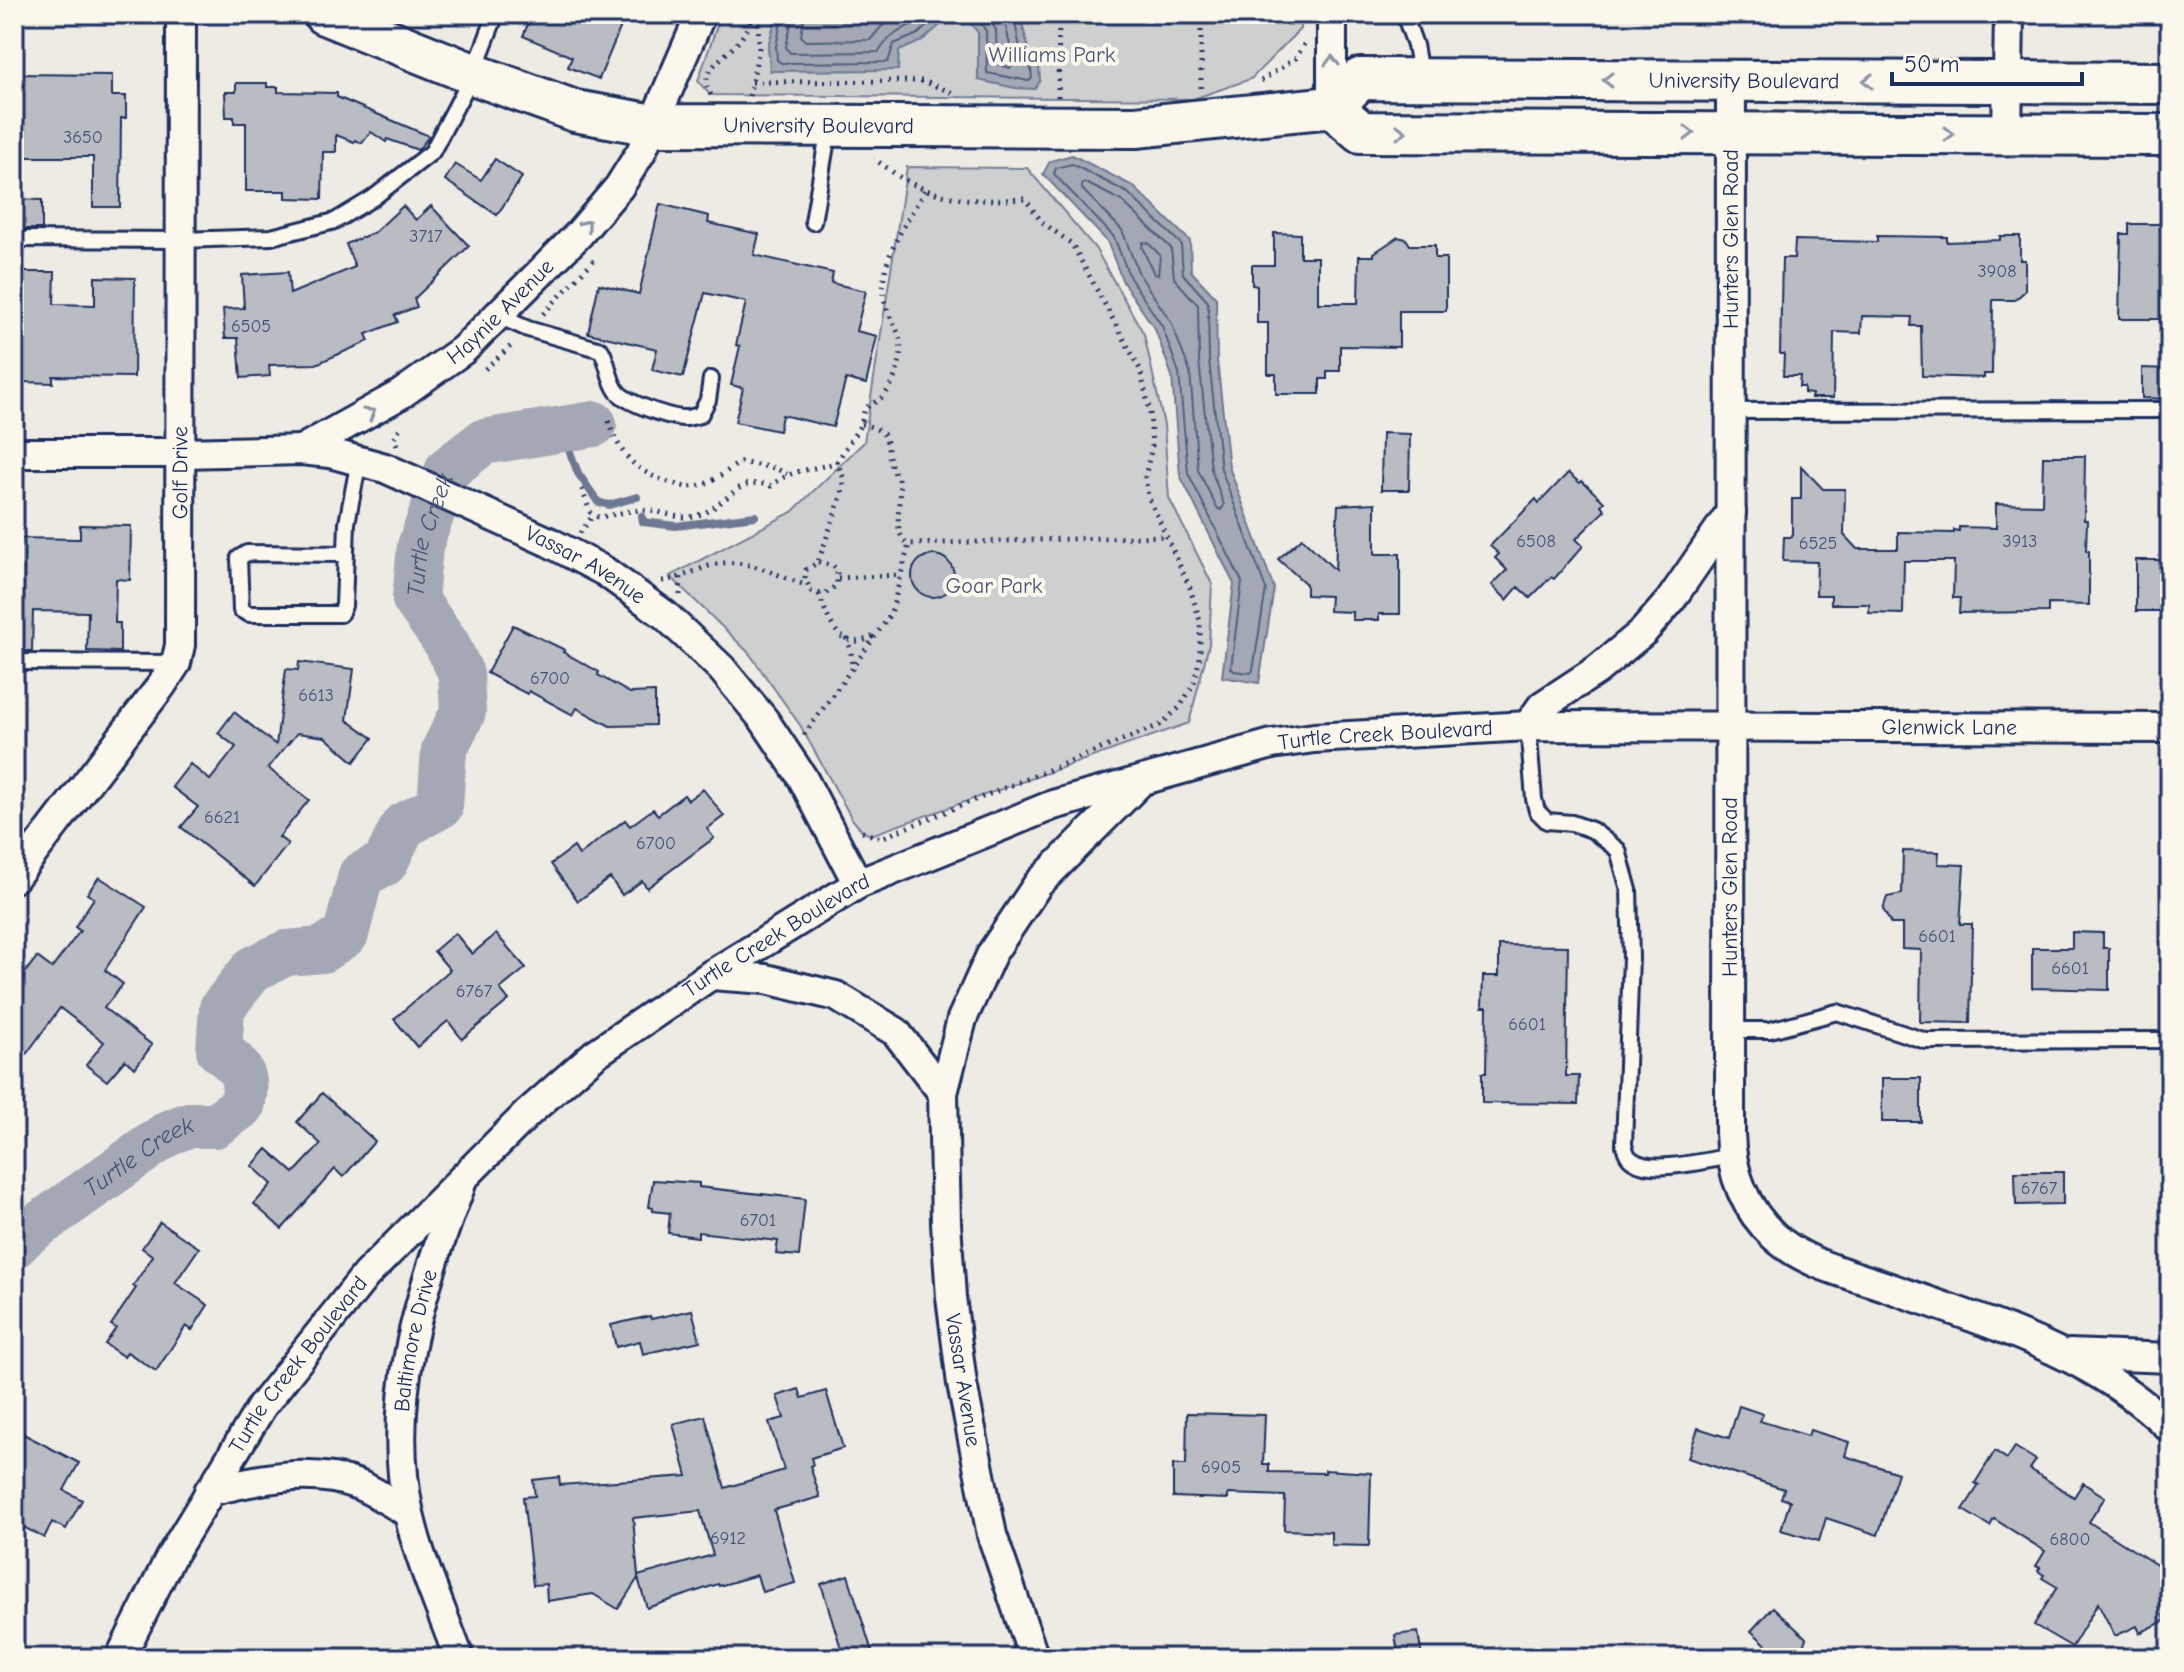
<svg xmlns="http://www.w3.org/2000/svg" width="2184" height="1672" viewBox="0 0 2184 1672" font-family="'Comic Neue',sans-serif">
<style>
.green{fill:#cecfcf;stroke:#747f96;stroke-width:2}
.water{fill:#a3a8b4;stroke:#6d7892;stroke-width:2}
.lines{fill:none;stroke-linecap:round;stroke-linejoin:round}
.shore{stroke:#515f80;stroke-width:2}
.stream{stroke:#6d7892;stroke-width:8}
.river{stroke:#a3a8b4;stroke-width:46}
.building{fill:#b9bcc3;stroke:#1b2f5e;stroke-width:2;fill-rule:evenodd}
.lane-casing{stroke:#1b2f5e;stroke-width:20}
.street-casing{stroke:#1b2f5e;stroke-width:34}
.secondary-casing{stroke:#1b2f5e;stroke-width:46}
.path{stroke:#1b2f5e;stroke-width:5;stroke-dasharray:2 6;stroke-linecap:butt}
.lane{stroke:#fbf7ec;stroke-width:14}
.street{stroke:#fbf7ec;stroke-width:28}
.secondary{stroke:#fbf7ec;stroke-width:40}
.oneway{stroke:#8b93a5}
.labels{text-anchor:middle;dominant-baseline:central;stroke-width:8;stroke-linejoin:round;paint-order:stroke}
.number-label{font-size:18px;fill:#425277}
.park-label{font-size:22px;fill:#48577a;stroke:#fbf7ec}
.street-label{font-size:22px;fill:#1b2f5e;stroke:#fbf7ec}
.water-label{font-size:24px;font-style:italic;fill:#445378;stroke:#fbf7ec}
</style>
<rect width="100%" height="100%" fill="#eeebe4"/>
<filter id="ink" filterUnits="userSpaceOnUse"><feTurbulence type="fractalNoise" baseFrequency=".0125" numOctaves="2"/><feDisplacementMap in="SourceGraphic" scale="16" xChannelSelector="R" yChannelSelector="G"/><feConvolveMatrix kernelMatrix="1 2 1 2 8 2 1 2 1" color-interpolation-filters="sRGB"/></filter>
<g filter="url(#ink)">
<g class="green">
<path d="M721 14H1300V29L1251 79 1193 99 710 95 698 81Z"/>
<path d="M907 167 1027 168 1095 248 1144 334 1164 425 1169 498 1212 584 1209 644 1189 723 871 835 863 832 852 819 800 725 749 653 670 576 792 512 864 442Z"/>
</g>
<g class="water">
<path d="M777 14H1020L1030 56 1039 65 1040 81 1035 89 1015 88 978 80V33L968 19H947L922 41 899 51 898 70 770 71 768 46Z"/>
<path d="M1072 155 1133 186 1190 241 1191 271 1216 298 1217 360 1229 467 1274 588 1259 683 1222 677 1234 584 1180 475 1172 376 1155 329 1123 282 1107 241 1043 174 1050 161Z"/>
</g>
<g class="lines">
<g class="shore">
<path d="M783 14 776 46 777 60 781 63 888 62 894 44 918 34 940 14"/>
<path d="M793 14 786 47 790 53 879 52C893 28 906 32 925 14"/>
<path d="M805 14 801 36 805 41 870 40 882 26 907 14"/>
<path d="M975 14 986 31 987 73 1029 81 1032 78 1031 69 1022 57 1013 14"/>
<path d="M987 14 996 30 997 64 1010 68 1014 64 1003 14"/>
<path d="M1072 164 1128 193 1181 244 1183 274 1208 302 1209 360 1221 469 1266 589 1253 670 1251 673 1234 671 1231 668 1242 582 1188 473 1179 373 1162 326 1130 278 1114 237 1054 174 1056 168Z"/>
<path d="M1082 183H1086L1122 201 1171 248 1174 278 1198 305 1199 361 1211 469 1224 505 1221 510 1217 508 1198 470 1190 372 1171 322 1139 274 1122 230 1082 189Z"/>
<path d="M1143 242 1148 243 1160 255 1158 275 1154 274 1142 247Z"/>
</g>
<g class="stream">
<path d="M561 429 578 473 598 502 609 505 637 497"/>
<path d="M642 516 643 522 676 526 755 516"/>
</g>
<path class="river" id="s1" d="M14 1246 26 1234 170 1132 189 1125H215L242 1106C249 1077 242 1068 219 1050L222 1008 253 969 286 953 322 950 346 934 361 875 385 863 403 826 440 806 444 750 463 712 461 674 447 644 415 599 420 546 448 469 483 442 594 424"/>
</g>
<g class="building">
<path d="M532 14H626L599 79 568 67 572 57 523 36Z"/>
<path d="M14 74 112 75V96H126V118H121L120 207H93V157H14Z"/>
<path d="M236 83H267V87H278V92L337 93V97L429 136 418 150 387 139 386 142 371 132 362 143 355 140 354 142 336 135V152H323L322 199 286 198V191H246V123H234V117H226L225 92H236Z"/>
<path d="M495 159 522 177 497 215 445 180 455 164 481 180Z"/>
<path d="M14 199 42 200V229H14Z"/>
<path d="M660 204 709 216 708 223 759 234 754 255 833 273 831 283 866 291 856 331 877 336 866 384 846 379 833 427 782 415 779 431 735 422 743 388 731 385 740 346 736 345 746 302 705 293 683 377 652 370 657 349 588 333 599 284 639 294Z"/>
<path d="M403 206 416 220 431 206 469 246 414 299 417 307 395 315 398 322 366 334 369 341 316 364 269 365 270 376 241 378 238 338H225L223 309 244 308 242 275 288 272 290 294 355 267 346 244 375 232Z"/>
<path d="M2129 224H2170V319H2119L2121 234H2129Z"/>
<path d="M1274 233 1300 234V257H1318V303H1358L1359 256H1374V253L1398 237 1406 239 1410 245H1435V258H1446V311H1399V347L1340 346V371H1327V379H1320V394H1276V374H1268V323H1257V286L1252 285V265H1274Z"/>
<path d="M1877 236 1947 237V242L2000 240V236H2020V260H2025V291L2015 300H1993L1992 374H1984V378L1922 376 1921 326H1911L1912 317 1862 316 1861 333 1834 332 1833 398H1811L1812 394 1804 393V387H1799L1800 376H1783L1784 354H1780L1782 258H1794L1795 240 1877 242Z"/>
<path d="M14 272H55L54 304 95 305V277L135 278 134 377 53 376V383L23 382V367H14Z"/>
<path d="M2142 368 2170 369V399L2142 398Z"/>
<path d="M1382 433 1410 434 1409 490H1381Z"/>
<path d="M2043 456H2085L2084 520H2087L2086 551H2089V605L2048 604V612L1959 613 1960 598H1953L1954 561H1904L1903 614 1869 613V604H1831V595H1816L1817 562 1783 561 1784 537H1792V499H1801V466L1823 489H1845L1844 535 1857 549H1898V532L1954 533V530L1959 531V527L1996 528V504L2042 505Z"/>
<path d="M1568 473 1580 483 1582 481 1604 502 1601 505 1605 510 1576 539 1583 546 1554 579 1551 577 1530 598 1518 587 1507 600 1492 585 1507 570 1495 558 1499 554 1490 546 1536 499 1539 503Z"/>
<path d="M1375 503V554H1400V614H1379V620H1352V612L1329 611 1330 596 1306 595V584L1278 559 1302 538 1335 570 1338 505Z"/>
<path d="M80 525 131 526 130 580 116 579 115 623H120V652L87 651 88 612 33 611 32 651H14V538L80 539Z"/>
<circle cx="933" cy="576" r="21"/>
<path d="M2136 560H2170V606H2163V611H2136Z"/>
<path d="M513 625 565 650 563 652 599 672 598 675 630 693 655 692V725L610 726 577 708 573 715 529 691 527 694 487 673Z"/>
<path d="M299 662 354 669 347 720 373 738 354 762 325 737 297 733 268 768 309 800 279 837 288 844 255 886 181 827 198 807 172 787 190 764 210 780 236 747 218 733 234 712 276 745 286 669 298 670Z"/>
<path d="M703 789 724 816 707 829 714 838 647 888 642 881 622 895 610 878 578 901 551 864 574 847 579 855 625 820 630 826 653 809 658 815 684 795 688 800Z"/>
<path d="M1903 851 1939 852 1938 864 1964 865 1960 924H1972L1970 1023 1920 1022 1921 950 1902 949V924H1891L1883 909 1887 897 1902 894Z"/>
<path d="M99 877 146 907 105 970 123 984 104 1008 152 1045 135 1068 125 1060 107 1081 86 1065 104 1042 60 1008 14 1071V987L37 957 52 968 80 931 75 927 94 898 87 894Z"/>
<path d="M2072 932 2103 933V948H2109V990L2032 988V948H2072Z"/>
<path d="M455 933 472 954 496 934 526 968 500 989 509 1000 462 1039 448 1021 417 1047 394 1019 450 970 434 951Z"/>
<path d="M1499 945 1568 946 1566 1076H1579L1578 1104 1482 1103V1073H1486L1487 1007H1482L1483 976H1499Z"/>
<rect x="1882" y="1078" width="39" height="44"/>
<path d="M322 1093 375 1141 343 1177 335 1169 282 1229 254 1204 272 1184 252 1166 267 1149 294 1173 321 1144 297 1122Z"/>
<path d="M2015 1172H2063V1204L2016 1205Z"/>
<path d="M653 1180 699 1183V1187L805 1199 799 1256 776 1254 778 1241 698 1232V1237L668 1233 670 1213 653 1211V1208L649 1207Z"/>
<path d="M160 1222 199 1248 175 1283 208 1305 192 1330 186 1326 156 1371 127 1352 124 1357 105 1344 116 1328 111 1325 136 1288 133 1286 153 1256 142 1248Z"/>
<path d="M692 1310 700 1341 643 1354 640 1341 616 1347 611 1325 650 1316 651 1319Z"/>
<path d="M799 1389 802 1398 826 1391 843 1448 811 1458 813 1465 810 1466 820 1497 774 1510 795 1583 762 1592 757 1575 719 1586 718 1584 647 1608 638 1578 618 1609 593 1594 547 1601 546 1584 533 1585 523 1497 535 1496 533 1480 559 1477 560 1485 687 1476 673 1424 705 1416 725 1488 784 1470 769 1422 784 1418 777 1396ZM700 1511 713 1555 638 1576 633 1518Z"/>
<path d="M1739 1406 1763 1414 1760 1421 1808 1436 1810 1430 1849 1442 1845 1456 1898 1473 1878 1535 1826 1518 1819 1541 1781 1530 1790 1501 1781 1498 1784 1489 1688 1458 1698 1428 1729 1438Z"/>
<path d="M1187 1413 1265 1415 1263 1464H1269V1472L1325 1473V1470L1371 1473 1369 1546 1331 1545V1532L1284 1530 1285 1496 1228 1494V1499L1173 1497V1465H1186Z"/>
<path d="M14 1429 79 1463 64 1490 82 1500 66 1529 52 1522 44 1538 14 1522Z"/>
<path d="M2015 1447 2036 1460 2030 1469 2074 1497 2083 1483 2105 1497 2089 1522 2166 1571 2170 1578V1611L2163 1615 2166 1620 2140 1633 2137 1626 2115 1636 2098 1603 2072 1647 2034 1625 2057 1587 2042 1578 2044 1575 2038 1571 2040 1568 2036 1566 2045 1551 1994 1519 1990 1526 1963 1510 1979 1485 1975 1483 1995 1451 2007 1459Z"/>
<path d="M848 1575 874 1658H844L821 1584Z"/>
<path d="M1773 1607 1806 1638 1799 1658H1781L1751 1631Z"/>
<path d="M1418 1632 1422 1658H1399L1395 1635Z"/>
</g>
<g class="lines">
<g class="lane-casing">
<g id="lane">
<path d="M1404 14 1415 45 1421 79"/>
<path d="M813 222 829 127"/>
<path d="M14 239 181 240 271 237 335 221 373 198 432 152 473 74 496 14"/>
<path d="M498 316 528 329 601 350C609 363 608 379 617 391 625 403 673 419 687 418 692 417 696 416 700 415L708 400 711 379"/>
<path d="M1729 411 2170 410"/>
<path d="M346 554 247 553 239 558 241 610 249 614H340L344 606 347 523 359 460"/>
<path d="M14 662 176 663"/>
<path d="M1528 726 1534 799 1537 811 1547 821 1572 823 1592 830 1618 850 1629 890 1631 958 1624 1145C1626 1152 1627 1157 1634 1161 1653 1174 1708 1160 1731 1156"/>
<path d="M1730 1030H1770L1837 1012 1926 1041 2170 1040"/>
</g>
</g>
<g class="street-casing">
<g id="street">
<path d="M1731 81 1730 1133C1731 1174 1744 1208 1774 1236 1805 1265 1851 1274 1890 1288 1988 1323 2094 1353 2170 1428"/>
<path d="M1332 107V14"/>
<path d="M2007 134 2009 14"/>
<path id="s2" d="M301 450 401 394 463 350 579 234 619 187 641 152 701 14"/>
<path id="s3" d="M14 453H182L301 450 330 453 385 468 549 542 604 571 665 615 721 668 764 720 802 777 858 884"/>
<path d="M1528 726 1542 706 1597 670 1643 632 1670 601 1731 512"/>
<path id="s4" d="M14 878 161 686 176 663 180 645 181 14"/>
<path d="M711 975 766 979 836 996 896 1032 943 1093"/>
<path d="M2070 1354 2170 1358"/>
<path d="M209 1491C258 1479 311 1467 359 1485 376 1492 393 1504 409 1513"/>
<path id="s5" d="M120 1658 170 1558 262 1406 366 1275 528 1113 595 1054 711 975 858 884 1053 805 1272 744 1314 738 1528 726 2170 728"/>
<path id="s6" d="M459 1658C442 1611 420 1563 409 1514 385 1401 420 1291 460 1187"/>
<path d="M1034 1658 992 1535 962 1384 951 1297 946 1223 943 1093 962 1019 992 953 1038 884 1138 784"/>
</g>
</g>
<g class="secondary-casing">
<g id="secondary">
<path id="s7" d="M324 14 473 74 575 111 654 125 1136 127 1332 107 1360 79 2170 83"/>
<path d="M1332 107 1361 132 2170 135"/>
</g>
</g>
<g class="path">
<path d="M1201 14V91"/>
<path d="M1261 81 1296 58 1306 41"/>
<path d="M752 82 923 81 953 93"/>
<path d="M711 95C696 71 725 58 738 42 745 34 750 24 754 14"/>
<path d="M749 96 759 49 758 14"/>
<path d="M1058 97 1059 14"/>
<path d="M543 314 594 260"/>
<path d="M485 369 513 344"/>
<path d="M609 421C618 450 631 468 660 479 669 482 681 487 690 487 709 486 726 472 740 462L775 468 787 474"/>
<path d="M861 424C894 432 884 440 891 465 893 472 898 476 899 483 902 502 891 532 908 544"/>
<path d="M397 445 394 439 401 426"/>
<path d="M582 489 590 512 598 517C613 516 631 509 647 510 666 512 681 522 701 514 731 503 735 475 771 486 792 468 812 471 837 462"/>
<path d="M580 533 594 514"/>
<path d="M818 562 832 565 837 570V585L825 594 811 591 805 578 806 570 818 562 842 494 844 479 837 462 861 424 865 408C870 405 876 402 881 398 895 386 905 354 899 336 894 320 883 308 883 290 883 253 909 219 926 188"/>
<path d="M838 578 901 575"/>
<path d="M662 581C679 579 695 570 712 565 744 556 776 575 805 585"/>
<path d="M819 594C828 619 839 655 874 636"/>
<path d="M680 595 681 576"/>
<path d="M846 638 851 650 852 670"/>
<path d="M804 735 891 614 909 544 1166 536"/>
<path d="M862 832 881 838 1160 725 1180 707 1194 683 1200 657V621L1190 588 1148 496 1145 477 1152 446 1150 412 1140 369 1072 244 1042 222 1025 199C978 201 948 203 905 180 894 174 884 165 874 159"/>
</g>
<use href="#lane" class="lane"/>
<use href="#street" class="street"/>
<use href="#secondary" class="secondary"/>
</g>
<defs><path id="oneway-chevron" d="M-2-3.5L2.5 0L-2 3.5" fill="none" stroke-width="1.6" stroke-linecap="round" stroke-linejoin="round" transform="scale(2)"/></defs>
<g class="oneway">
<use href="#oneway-chevron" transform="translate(1332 61) rotate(-90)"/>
<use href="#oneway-chevron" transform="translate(1608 80) rotate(-180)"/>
<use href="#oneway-chevron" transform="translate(1868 81) rotate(-180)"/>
<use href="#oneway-chevron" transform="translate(1401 132)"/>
<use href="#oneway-chevron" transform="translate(1689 133)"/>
<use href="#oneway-chevron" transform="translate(1949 134)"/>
<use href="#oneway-chevron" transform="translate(586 225) rotate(-50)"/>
<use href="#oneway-chevron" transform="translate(370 413) rotate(-31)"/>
</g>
</g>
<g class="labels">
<g class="number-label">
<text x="83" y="137">3650</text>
<text x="426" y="236">3717</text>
<text x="1997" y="271">3908</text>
<text x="251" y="326">6505</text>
<text x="1536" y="541">6508</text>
<text x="2020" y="541">3913</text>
<text x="1818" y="543">6525</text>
<text x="550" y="678">6700</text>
<text x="316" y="695">6613</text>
<text x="222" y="817">6621</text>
<text x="656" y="843">6700</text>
<text x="1937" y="936">6601</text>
<text x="2070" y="968">6601</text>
<text x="474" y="991">6767</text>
<text x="1527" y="1024">6601</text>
<text x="2039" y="1188">6767</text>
<text x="758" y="1220">6701</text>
<text x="1221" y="1467">6905</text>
<text x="728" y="1538">6912</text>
<text x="2070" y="1539">6800</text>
</g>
<g class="park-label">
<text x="1052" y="55">Williams Park</text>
<text x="994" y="586">Goar Park</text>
</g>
<g class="street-label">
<text stroke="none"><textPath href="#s7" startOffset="1452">University Boulevard</textPath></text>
<text stroke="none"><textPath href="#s7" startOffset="514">University Boulevard</textPath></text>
<text transform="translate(1731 239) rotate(-90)">Hunters Glen Road</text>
<text stroke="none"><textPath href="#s2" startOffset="244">Haynie Avenue</textPath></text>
<text stroke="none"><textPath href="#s4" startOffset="460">Golf Drive</textPath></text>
<text stroke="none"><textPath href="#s3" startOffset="596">Vassar Avenue</textPath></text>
<text stroke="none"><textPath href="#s5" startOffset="2204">Glenwick Lane</textPath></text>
<text stroke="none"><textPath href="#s5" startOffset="1640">Turtle Creek Boulevard</textPath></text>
<text transform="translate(1730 887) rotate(-90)">Hunters Glen Road</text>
<text stroke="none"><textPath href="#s5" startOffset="992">Turtle Creek Boulevard</textPath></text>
<text stroke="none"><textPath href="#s6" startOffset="328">Baltimore Drive</textPath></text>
<text stroke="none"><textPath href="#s5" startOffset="344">Turtle Creek Boulevard</textPath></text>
<text transform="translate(963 1380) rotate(81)">Vassar Avenue</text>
</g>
<g class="water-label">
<text stroke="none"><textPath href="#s1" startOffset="994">Turtle Creek</textPath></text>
<text stroke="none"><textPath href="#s1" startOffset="154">Turtle Creek</textPath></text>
</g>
</g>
<rect width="2184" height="1672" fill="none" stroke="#fbf7ec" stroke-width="48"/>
<rect x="24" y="24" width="2136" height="1624" fill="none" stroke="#1b2f5e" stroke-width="3" filter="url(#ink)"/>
<path d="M1892 72v12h190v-12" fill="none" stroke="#1b2f5e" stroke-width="4"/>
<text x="1904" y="72" font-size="24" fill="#1b2f5e" stroke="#fbf7ec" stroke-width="6" paint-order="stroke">50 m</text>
</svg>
